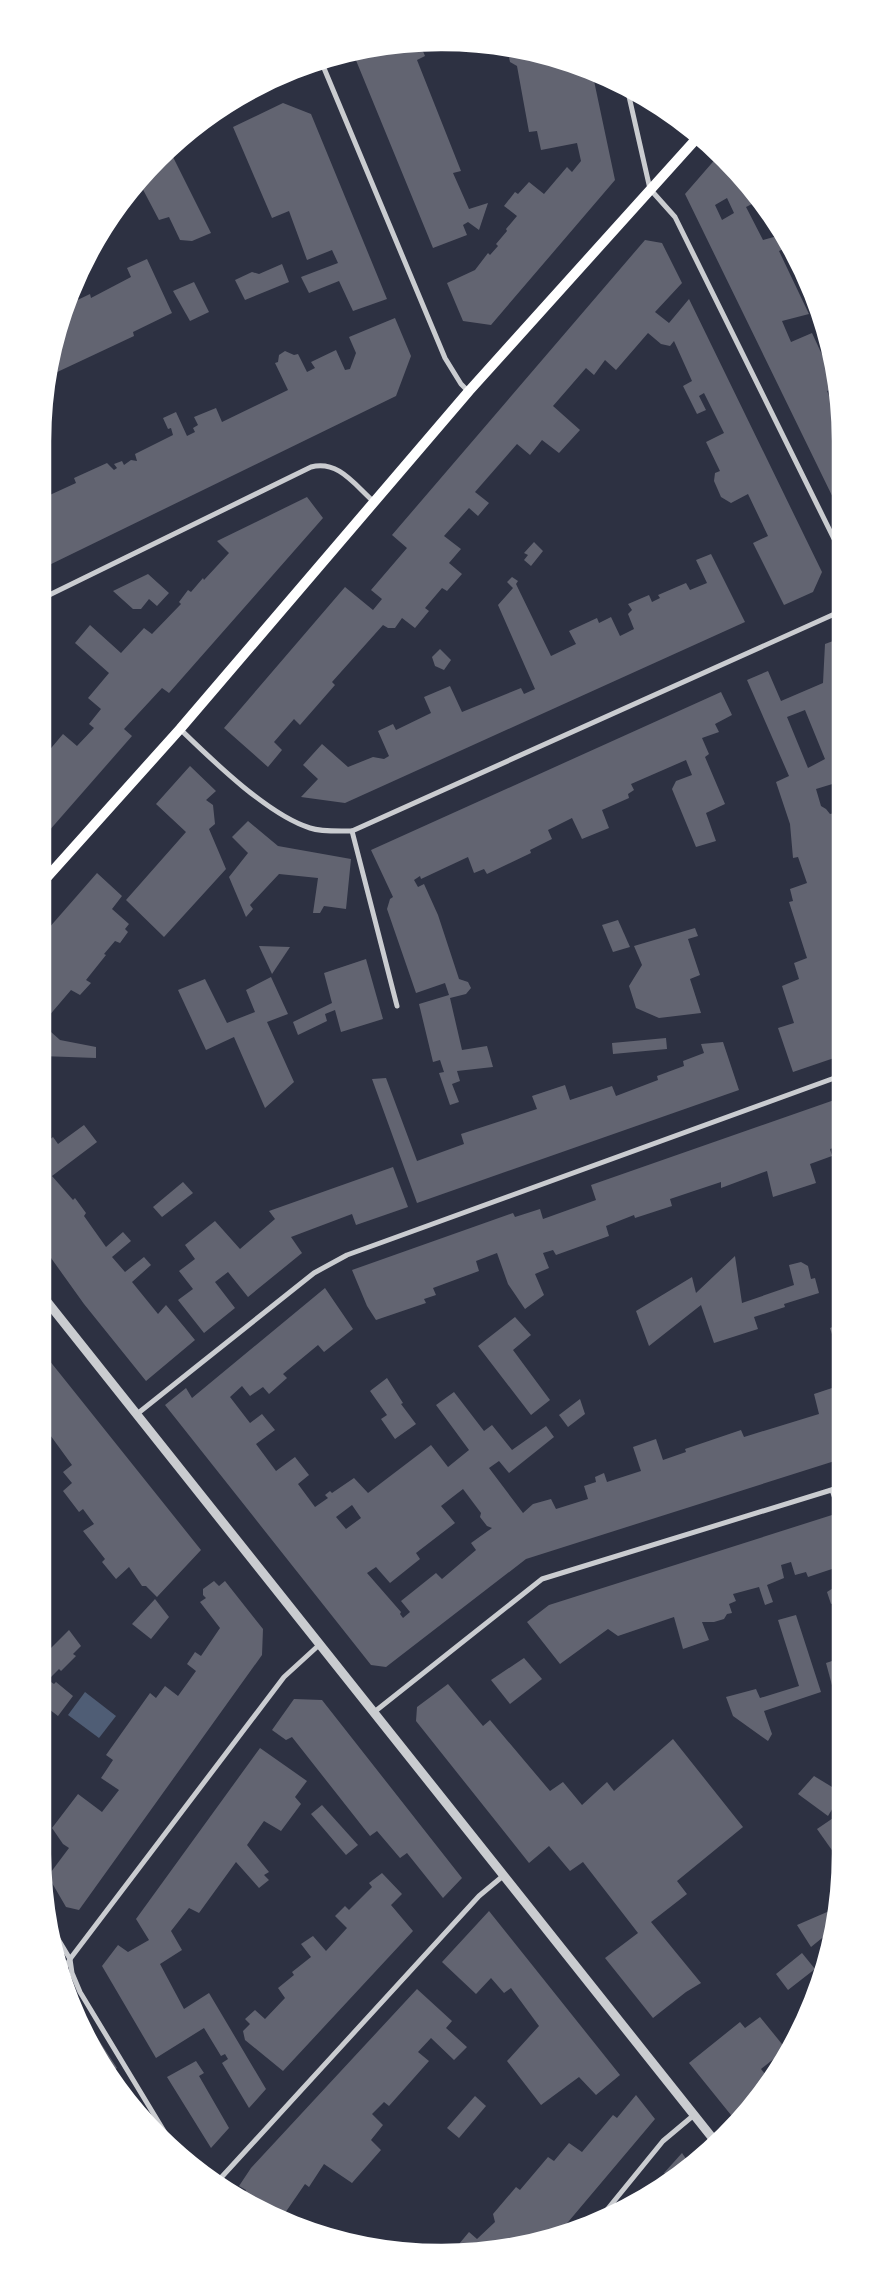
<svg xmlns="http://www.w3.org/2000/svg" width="883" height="2295" viewBox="0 0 883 2295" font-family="'Space Grotesk',sans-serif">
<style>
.water{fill:#4f5d75}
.building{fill:#626471;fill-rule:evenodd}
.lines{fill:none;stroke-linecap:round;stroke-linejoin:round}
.minor{stroke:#caccd0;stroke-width:5}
.tertiary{stroke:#caccd0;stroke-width:9}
.secondary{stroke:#fff;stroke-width:10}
.rim{fill:none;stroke:#fff;stroke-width:2.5}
</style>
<rect width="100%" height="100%" fill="#2d3142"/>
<path class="water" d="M85 1692 116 1716 99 1738 68 1715Z"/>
<g class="building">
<path d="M420 44 425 56 417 60 461 171 453 173 469 209 488 203 479 230 468 222 463 225 467 235 433 248 353 53 390 45Z"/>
<path d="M507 49 545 55 593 76 615 180 491 325 463 321 447 283 475 270 488 253 490 255 498 246 496 244 507 231 506 229 517 216 504 206 515 192 518 194 529 182 544 194 567 167 572 172 581 161 577 143 541 150 537 131 529 132 517 66 510 62Z"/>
<path d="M283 103 311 114 387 299 353 311 339 281 309 293 301 277 338 263 332 250 307 260 289 211 272 218 233 127Z"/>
<path d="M172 155 211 233 192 241 180 240 169 217 159 220 139 182 157 163Z"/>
<path d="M718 156 742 177 758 201 746 207 763 240 781 235 788 247 779 251 809 314 782 321 791 342 812 333 837 387 827 391 838 417 839 510 685 194ZM727 198 734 213 722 220 715 205Z"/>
<path d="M645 240 662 243 682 283 655 312 669 323 689 299 822 572 813 592 784 605 753 543 768 536 748 494 731 503 721 497 714 481 715 473 720 471 706 442 724 433 704 393 699 396 706 410 697 414 683 386 692 381 674 341 670 346 661 344 648 333 616 370 605 360 594 375 586 368 553 406 580 430 559 453 542 440 530 455 517 444 475 492 489 503 478 516 469 508 444 536 461 549 449 563 462 574 447 591 442 588 425 608 429 611 415 628 402 618 395 628H388L383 625 332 682 335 685 300 725 294 719 274 742 282 750 268 767 224 728 345 587 373 610 382 599 371 590 407 548 392 535Z"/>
<path d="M147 259 172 313 133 332 134 336 53 374 51 369 55 338 67 305 90 294 91 298 131 277 127 268Z"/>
<path d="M282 264 289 282 245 300 235 280 252 272 259 274Z"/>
<path d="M194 282 209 312 190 321 173 291Z"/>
<path d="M395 318 411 356 396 396 41 569V499L76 483 74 478 107 463 114 470 117 468 114 464 122 461 124 465 131 460 137 461 135 454 173 435 171 428 168 429 163 418 176 412 187 436 195 432 193 428 198 425 194 417 216 408 222 422 288 390 275 363 278 362 279 355 285 351 294 355 298 354 307 372 315 368 311 362 336 350 345 370 350 369 356 353 349 337Z"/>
<path d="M307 497 323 518 169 693 162 688 124 729 132 736 41 840V760L63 734 77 746 94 728 89 724 101 709 88 698 109 673 75 643 90 625 121 653 144 628 152 634 181 604 179 602 188 590 191 592 203 578 204 580 229 553 217 541Z"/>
<path d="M534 542 543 551 531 566 524 560 528 555 524 553Z"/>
<path d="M711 554 745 622 345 803 301 797 318 779 303 765 322 744 348 767 373 757 384 759 389 756 378 731 393 724 396 730 431 713 424 697 450 686 462 712 521 688 524 694 535 689 498 605 513 588 507 582 512 577 518 581 516 584 551 656 576 644 569 631 597 618 599 623 611 617 620 636 634 629 628 614 632 610 628 604 649 595 652 602 660 598 658 595 686 583 690 590 707 583 696 560Z"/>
<path d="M148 574 169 593 157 606 149 599 141 609H133L113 591Z"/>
<path d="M833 641 839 645V782L816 789 821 806 826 809 830 814 839 812 840 1056 793 1072 778 1028 794 1023 782 986 799 979 794 963 807 958 789 902 793 901 790 889 807 883 798 857 793 858 790 824 776 782 789 776 747 680 768 671 781 701 823 683 825 644ZM805 710 825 759 808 768 787 717Z"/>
<path d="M440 649 451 660 444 670 435 666 432 657Z"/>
<path d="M721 692 732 715 715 724 719 732 702 738 709 754 705 757 725 804 706 813 716 841 696 847 672 789 676 781 692 775 686 760 631 784 634 790 628 794 629 798 602 810 609 828 582 839 572 818 548 830 552 839 530 850 531 853 487 874 484 869 474 873 468 857 421 879 420 876 414 880 418 887 424 884 438 915 459 979 468 982 471 988 466 994 450 998 462 1050 487 1046 493 1067 457 1071 460 1081 452 1084 459 1102 450 1105 439 1073 444 1072 440 1060 433 1062 419 1004 449 995 445 983 416 993 387 909 390 899 393 897 371 850Z"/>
<path d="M190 766 216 791 206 800 213 805 215 824 209 829 226 869 164 937 126 900 186 832 156 804Z"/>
<path d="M248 821 278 846 351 859 346 909 324 906 320 913H313L318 878 279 874 250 905 253 909 246 917 229 877 248 853 232 837Z"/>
<path d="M97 873 122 896 112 909 129 924 125 929 128 932 120 943 115 941 104 954 106 955 86 980 91 983 80 995 71 990 42 1024 60 1040 96 1047V1058L41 1056V937Z"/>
<path d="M618 920 630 947 613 952 602 925Z"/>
<path d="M695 928 698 936 688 939 700 975 690 979 701 1013 659 1018 636 1008 629 986 642 965 634 946Z"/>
<path d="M259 946 290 947 272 974Z"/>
<path d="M366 959 383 1019 341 1032 335 1010 325 1014 327 1021 298 1035 293 1022 332 1003 324 973Z"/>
<path d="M271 977 288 1014 267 1022 294 1082 265 1108 234 1037 206 1050 178 990 205 979 227 1023 255 1012 246 990Z"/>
<path d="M666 1038 667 1049 613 1054 612 1043Z"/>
<path d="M723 1042 739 1090 417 1203 372 1079 386 1078 417 1161 464 1144 461 1134 537 1109 532 1096 565 1085 570 1100 612 1086 616 1096 658 1080 657 1076 684 1066 683 1061 704 1053 701 1044Z"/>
<path d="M840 1098V1146L830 1149 832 1156 810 1164 816 1183 773 1197 767 1171 721 1188V1182L670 1199 672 1206 635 1218 634 1215 606 1226 609 1236 556 1255 553 1250 543 1253 549 1268 535 1274 544 1295 525 1309 508 1284 497 1253 476 1261 479 1271 433 1288 436 1295 424 1299 426 1303 376 1320 367 1306 352 1270 513 1213 515 1217 540 1209 543 1219 596 1200 591 1185Z"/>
<path d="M84 1125 97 1142 52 1176 73 1200 75 1198 86 1213 84 1216 106 1247 123 1232 131 1241 112 1257 125 1272 144 1257 151 1265 132 1282 158 1314 166 1305 195 1340 146 1381 84 1304 41 1244V1147L53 1137 58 1144Z"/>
<path d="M393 1167 408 1207 356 1225 352 1214 291 1237 302 1253 248 1297 228 1272 215 1282 235 1308 204 1333 178 1300 193 1289 179 1271 195 1259 185 1245 215 1221 240 1249 275 1219 269 1211Z"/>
<path d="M183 1182 193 1193 162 1217 153 1207Z"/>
<path d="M735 1256 742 1303 794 1285 789 1265 801 1262 808 1266 811 1279 815 1278 819 1293 784 1304 785 1307 754 1317 758 1329 714 1343 701 1305 649 1346 636 1311 692 1277 696 1293Z"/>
<path d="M325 1288 353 1329 324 1352 318 1345 283 1374 287 1378 269 1394 263 1387 250 1396 242 1386 230 1397 250 1423 262 1414 275 1430 256 1444 276 1471 295 1457 309 1475 298 1484 315 1507 328 1498 325 1495 330 1491 332 1493 354 1478 368 1493 431 1445 448 1467 469 1450 436 1405 454 1392 484 1431 492 1425 512 1450 546 1426 554 1437 509 1473 499 1461 489 1468 523 1513 533 1504 551 1499 556 1509 588 1499 584 1486 596 1482 595 1477 604 1473 607 1482 641 1471 633 1447 656 1439 663 1460 686 1452 685 1449 741 1430 744 1437 819 1414 814 1394 841 1385V1459L526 1559 386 1667 371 1665 165 1405 186 1388 192 1398ZM463 1489 481 1513 480 1517 487 1526 492 1528 471 1543 476 1550 442 1579 436 1573 401 1601 410 1612 403 1618 400 1614 401 1612 367 1573 376 1567 390 1583 420 1559 416 1553 455 1523 441 1506ZM352 1505 361 1518 346 1529 336 1517Z"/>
<path d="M515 1317 531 1335 513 1350 550 1400 531 1415 478 1346Z"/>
<path d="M840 1324 841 1359H840L830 1328Z"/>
<path d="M41 1350 201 1550 157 1597 146 1586H142L129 1567 116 1579 102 1562 105 1559 83 1531 94 1524 83 1509 79 1512 63 1491 72 1483 63 1472 72 1465 45 1428H41Z"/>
<path d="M387 1378 403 1403 401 1404 416 1424 395 1439 381 1419 387 1415 370 1391Z"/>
<path d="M580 1399 585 1414 568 1427 559 1415Z"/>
<path d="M832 1515 841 1543V1577L835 1578 832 1569 808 1577 806 1572 795 1575 791 1562 781 1565 784 1578 767 1585 773 1602 765 1605 759 1587 733 1594 736 1601 729 1604 732 1613 727 1614 724 1619 714 1622H702L709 1640 683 1649 674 1617 618 1636 608 1629 560 1664 527 1622 549 1605Z"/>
<path d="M214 1581 219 1586 225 1581 263 1629 262 1655 79 1910 66 1907 48 1876 69 1848 63 1844 52 1828 78 1794 102 1812 119 1790 101 1778 113 1760 106 1755 150 1693 156 1698 165 1686 178 1696 196 1671 187 1664 195 1652 201 1656 220 1628 200 1602 206 1598 203 1595V1589Z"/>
<path d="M841 1583V1601L831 1604 827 1592Z"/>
<path d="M155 1599 169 1617 151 1639 132 1624Z"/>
<path d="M796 1615 821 1692 764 1711 772 1734 768 1741 733 1716 726 1697 756 1689 760 1698 799 1686 778 1620Z"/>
<path d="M69 1630 81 1646 73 1654 76 1656 61 1671 59 1669 48 1680 54 1684 56 1682 73 1696 58 1716 41 1703V1658Z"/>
<path d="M524 1658 542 1679 510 1704 491 1680Z"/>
<path d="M841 1658V1687L833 1689 826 1663Z"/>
<path d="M448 1684 483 1726 490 1720 550 1791 563 1782 582 1805 607 1782 614 1791 673 1739 743 1827 677 1881 687 1894 651 1922 701 1983 686 1992 653 2018 605 1958 638 1933 583 1862 570 1871 549 1846 529 1863 416 1721 417 1707Z"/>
<path d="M294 1699 322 1700 462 1878 443 1898 407 1853 400 1858 377 1831 370 1836 292 1737 286 1740 272 1730Z"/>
<path d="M260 1748 307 1781 295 1797 301 1804 281 1831 264 1821 247 1845 269 1872 264 1875 269 1880 259 1888 236 1862 199 1913 189 1908 171 1931 182 1950 160 1964 184 2009 209 1993 266 2089 249 2108 222 2063 228 2059 225 2054 221 2056 204 2028 156 2058 102 1966 118 1945 128 1952 149 1940 136 1919Z"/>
<path d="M814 1776 842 1793 828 1816 798 1794Z"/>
<path d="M322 1805 358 1845 346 1855 311 1814Z"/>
<path d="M41 1810 51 1825 41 1832Z"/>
<path d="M842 1812V1854L841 1863 817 1829Z"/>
<path d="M382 1873 402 1894 391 1905 413 1931 283 2071 245 2040 243 2031 250 2024 245 2019 255 2010 265 2019 285 1998 278 1988 294 1975 292 1972 311 1957 301 1944 313 1936 326 1951 347 1928 335 1916 345 1906 349 1910 372 1887 369 1883Z"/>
<path d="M834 1909 832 1930 811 1947 797 1925Z"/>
<path d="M489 1911 620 2075 596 2095 579 2077 541 2105 507 2061 539 2026 511 1988 504 1993 491 1978 476 1994 442 1962Z"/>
<path d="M802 1953 815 1969 788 1990 776 1974Z"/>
<path d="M417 1989 452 2021 446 2028 467 2047 454 2060 431 2038 418 2052 429 2061 389 2106 384 2102 372 2114 383 2125 371 2140 381 2150 352 2183 324 2164 309 2187 305 2184 285 2213 289 2216 286 2221 241 2199 246 2190 239 2186 251 2168Z"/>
<path d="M76 2013H81L117 2068 109 2073 95 2053Z"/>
<path d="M760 2017 786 2049 761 2069 770 2080 759 2097 735 2120 689 2063 740 2022 745 2028Z"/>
<path d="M196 2061 204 2073 199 2076 229 2128 211 2148 167 2077Z"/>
<path d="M636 2095 655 2119 558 2234 520 2246 441 2249 459 2244 469 2232 477 2239 495 2222 493 2214 516 2187 520 2190 548 2157 554 2161 569 2143 582 2152 613 2115 617 2118Z"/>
<path d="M475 2096 486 2106 459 2138 447 2128Z"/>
<path d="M134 2097 142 2113 149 2124 140 2117 128 2100Z"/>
<path d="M682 2153 689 2163 671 2179 664 2173Z"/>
<path d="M658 2181 664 2186 645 2197V2196Z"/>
</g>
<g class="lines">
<g class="minor">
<path d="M321 61 445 358 461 384 468 391"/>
<path d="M628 92 650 189 675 217 839 549"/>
<path d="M41 599 311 467C338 460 354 484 373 501"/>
<path d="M180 729C212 760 268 815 310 828 322 832 339 831 352 831L839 612"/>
<path d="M352 831 397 1006"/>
<path d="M137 1414 314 1273 347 1255 840 1076"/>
<path d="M832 1490 841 1516"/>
<path d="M373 1713 542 1579 841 1487"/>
<path d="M55 1934 70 1959 72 1973 80 1992 170 2141"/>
<path d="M61 1976 70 1959 284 1677 319 1645"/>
<path d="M218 2181 479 1896 503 1876"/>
<path d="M597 2222 663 2141 694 2115"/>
</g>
<path class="tertiary" d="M41 1294 714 2140"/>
<path class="secondary" d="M41 884 180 729 469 391 697 138"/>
</g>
<path d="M0 0H883V2295H0ZM441 50H442A391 391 0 0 1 833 441V1854A391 391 0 0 1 442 2245H441A391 391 0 0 1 50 1854V441A391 391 0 0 1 441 50Z" fill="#fff" fill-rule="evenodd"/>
<path class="rim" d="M441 50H442A391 391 0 0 1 833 441V1854A391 391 0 0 1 442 2245H441A391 391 0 0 1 50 1854V441A391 391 0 0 1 441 50Z"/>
</svg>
